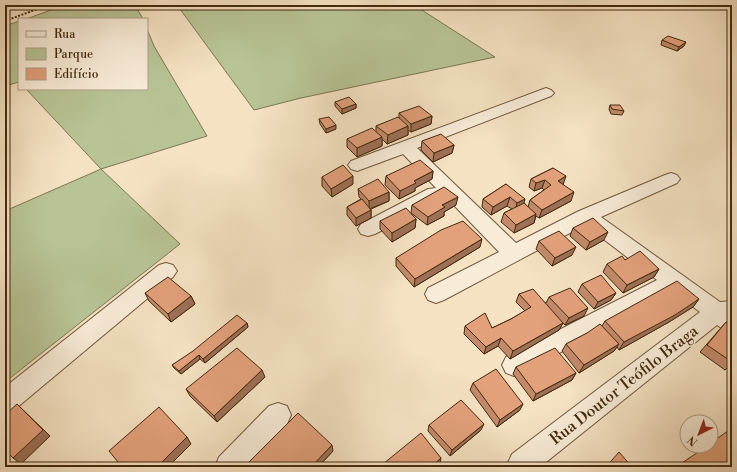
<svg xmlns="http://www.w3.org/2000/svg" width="737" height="472" viewBox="0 0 737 472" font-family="'Libre Bodoni',serif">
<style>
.green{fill:#b8c496;stroke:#7e7652}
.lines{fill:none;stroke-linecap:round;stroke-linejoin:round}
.street-casing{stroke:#70573b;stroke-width:2}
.path{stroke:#43290e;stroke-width:2;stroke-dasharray:2 1.5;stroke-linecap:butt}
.street{fill:#f8ecd8;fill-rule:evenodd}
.wall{fill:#c28a6a;stroke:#43290e}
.shaded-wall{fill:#9e7056;stroke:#43290e}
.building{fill:#e2a07b;stroke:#43290e}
.labels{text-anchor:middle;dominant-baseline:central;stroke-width:3;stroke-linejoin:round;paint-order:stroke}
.near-street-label{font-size:16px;fill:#43290e;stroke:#f8ecd8}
</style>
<rect width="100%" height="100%" fill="#f5e2c3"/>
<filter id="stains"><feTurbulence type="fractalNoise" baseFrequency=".005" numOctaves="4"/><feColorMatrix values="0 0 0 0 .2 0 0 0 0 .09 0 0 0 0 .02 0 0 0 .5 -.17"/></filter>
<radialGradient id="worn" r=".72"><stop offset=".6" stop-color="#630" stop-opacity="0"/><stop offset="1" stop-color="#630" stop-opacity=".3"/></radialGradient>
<g class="green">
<path d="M65 5H135L143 19H26Z"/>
<path d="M177 5H414L495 57 301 98 254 110Z"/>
<path d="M19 21V82L5 86V26Z"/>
<path d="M147 29 154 46 207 136 101 169 180 244 5 382V211L101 169 26 89H147Z"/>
</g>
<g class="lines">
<g class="street-casing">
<g id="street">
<path d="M546 88 551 90 554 93 551 96 417 148 516 243 579 211 665 175 671 173 677 175 680 179 677 183 601 217 720 302 732 301V333L724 330 717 325 540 467H506L512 454 700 312 673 292 522 373 514 376 506 373 502 365 506 357 657 280 585 225 444 300 436 303 428 300 425 294 428 288 499 252 444 195 442 199 375 234 368 236 361 234 358 229 361 224 428 189 436 188 403 154 357 171 351 169 348 165 351 161Z"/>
<path d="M166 263 173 265 177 271 173 277 14 410 5 414V387L159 265Z"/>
<path d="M278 403 287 406 291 415 287 424 247 467H215L219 457 269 406Z"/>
</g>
</g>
<path class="path" d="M5 21 48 5"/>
<use href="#street" class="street"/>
</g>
<g class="wall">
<path d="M662 40 684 46 677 51 661 45Z"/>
<path d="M335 102 356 104V108L342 114 335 106Z"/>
<path d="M610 105 624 111 622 115 611 114 609 109Z"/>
<path d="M399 113 432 116 431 124 411 132 408 130V135L387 144 382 139V146L357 157 347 147V139L376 132V126L399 118Z"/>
<path d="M319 119 336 129 326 133 320 124Z"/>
<path d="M422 141 454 145 452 153 433 162 421 150Z"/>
<path d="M553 168 563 184 571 201 539 218 536 216 534 223 514 233 501 222 504 213 512 209 507 206 491 215 482 207 483 199 506 184 528 207 530 200 544 190 542 188 534 191 529 187 531 179Z"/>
<path d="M433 171 432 179 415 188V191L399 199 385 185 386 176Z"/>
<path d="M322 177 353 184 332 197 322 186Z"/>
<path d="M358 189 389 192V201L371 209V218L356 226 347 215V207L361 199 359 197Z"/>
<path d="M412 205H456L444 212V216L427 225 411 213Z"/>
<path d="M416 219 415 228 392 242 380 229V221Z"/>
<path d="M573 228 604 240 586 250 570 236Z"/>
<path d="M539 241 572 255 552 266 536 249Z"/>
<path d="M480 247 414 287 396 266V258Z"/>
<path d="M625 260 659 269 654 277 623 293 603 272 607 264Z"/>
<path d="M582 284 616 293 611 300 594 309 578 292Z"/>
<path d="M145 293 191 296 195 304 171 322 149 301Z"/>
<path d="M519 294 546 303 549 297 584 316 565 325 563 323 559 330 510 359 498 346 484 354 464 334 465 326 492 328 511 319 525 311 516 302Z"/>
<path d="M699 299 693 307 669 322 619 350 617 347 614 351 579 373 562 351 566 344 602 326 605 321Z"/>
<path d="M726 322 732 325V363L725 370 700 352Z"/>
<path d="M247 323 248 327 205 363 200 359 181 374 174 368 172 365Z"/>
<path d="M516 367 576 373 572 380 533 401 513 374Z"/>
<path d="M265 377 217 422 190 396 186 389Z"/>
<path d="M473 383 520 410 497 427 470 390Z"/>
<path d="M429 425 481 430 450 456 428 431Z"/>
<path d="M333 451 318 467H251L249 462Z"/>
</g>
<g class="shaded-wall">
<path d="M686 42 684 46 677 51 679 47Z"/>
<path d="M356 104V108L342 114V109Z"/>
<path d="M432 116 431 124 411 132V124Z"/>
<path d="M336 125V129L326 133V129Z"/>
<path d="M408 126V135L387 144 388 135Z"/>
<path d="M382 137V146L357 157V148Z"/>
<path d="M454 145 452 153 433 162 434 153Z"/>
<path d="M433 171 432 179 415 188V191L399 199 400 191 414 181Z"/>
<path d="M353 176V184L332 197 331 189Z"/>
<path d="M566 176 563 185 558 181Z"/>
<path d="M545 180 542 188 534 191 536 183Z"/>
<path d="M389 192V201L369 209V201Z"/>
<path d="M574 192 571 201 539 218 542 210Z"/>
<path d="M458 197 456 205 444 212V216L427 225 428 217 442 205Z"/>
<path d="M510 197 507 206 491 215 493 207Z"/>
<path d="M525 199 523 207 515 211 517 203Z"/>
<path d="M371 210V218L356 226V218Z"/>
<path d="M536 214 534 223 514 233 516 225Z"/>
<path d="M416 219 415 228 392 242V233Z"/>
<path d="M608 232 604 240 586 250 590 242Z"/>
<path d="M482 239 480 247 414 287 415 279Z"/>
<path d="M576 247 572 255 552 266 555 258Z"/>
<path d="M659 269 654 277 623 293 627 285Z"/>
<path d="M616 293 611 300 594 309 598 302Z"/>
<path d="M191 296 195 304 171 322 168 314Z"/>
<path d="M699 299 693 307 669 322 619 350 624 342Z"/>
<path d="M588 308 584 316 565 325 569 318Z"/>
<path d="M247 323 248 327 205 363 203 359Z"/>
<path d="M563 323 559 330 510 359 513 351Z"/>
<path d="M501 338 498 346 484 354 486 347Z"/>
<path d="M619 344 614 351 579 373 584 365Z"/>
<path d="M199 355 200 359 181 374 179 371Z"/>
<path d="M262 370 265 377 217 422 214 416Z"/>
<path d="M576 373 572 380 533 401 536 394Z"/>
<path d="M17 404 50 436 21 464 13 458Z"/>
<path d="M523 404 520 410 497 427 500 420Z"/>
<path d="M484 424 481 430 450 456 452 450Z"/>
<path d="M187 437 191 444 168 467H157Z"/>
<path d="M332 445 333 451 318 467H311Z"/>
<path d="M441 458 440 464 436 467H431Z"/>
</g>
<g class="building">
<path d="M668 36 686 42 679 47 662 40Z"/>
<path d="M349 97 356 104 342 109 335 102Z"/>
<path d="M610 105H620L624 111 612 109Z"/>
<path d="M419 106 432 116 411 124 399 113Z"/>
<path d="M329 117 336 125 326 129 319 119Z"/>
<path d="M398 117 408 126 388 135 376 126Z"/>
<path d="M372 128 382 137 357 148 347 139Z"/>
<path d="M441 134 454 145 434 153 422 141Z"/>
<path d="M420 160 433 171 414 181 416 183 400 191 386 176Z"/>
<path d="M343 165 353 176 331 189 322 177Z"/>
<path d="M553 168 566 176 558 181 574 192 542 210 530 200 551 185 545 180 536 183 531 179Z"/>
<path d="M378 179 389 192 369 201 358 189Z"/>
<path d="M506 184 525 199 517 203 510 197 493 207 483 199Z"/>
<path d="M444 187 458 197 442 205 445 207 428 217 412 205Z"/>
<path d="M362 199 371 210 356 218 347 207Z"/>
<path d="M524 203 536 214 516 225 504 213Z"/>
<path d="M406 208 416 219 392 233 380 221Z"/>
<path d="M593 218 608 232 590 242 573 228Z"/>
<path d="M463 221 482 239 415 279 396 258 441 230Z"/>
<path d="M559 231 576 247 555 258 539 241Z"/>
<path d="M640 251 659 269 627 285 607 264 622 256 625 260Z"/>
<path d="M601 275 616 293 598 302 582 284Z"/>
<path d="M168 277 191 296 168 314 145 293Z"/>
<path d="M677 281 699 299 675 315 624 342 605 321Z"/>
<path d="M570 288 588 308 569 318 549 297Z"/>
<path d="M533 289 563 323 513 351 501 338 486 347 465 326 485 313 492 328 511 319 531 307 519 294Z"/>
<path d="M237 315 247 323 203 359 199 355 179 371 172 365 193 351Z"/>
<path d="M726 322 732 325V362L707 345Z"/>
<path d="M600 324 619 344 584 365 566 344 587 333Z"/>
<path d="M237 348 262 370 214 416 186 389Z"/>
<path d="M555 348 576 373 536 394 516 367Z"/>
<path d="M496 369 523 404 500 420 473 383Z"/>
<path d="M461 400 484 424 452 450 429 425Z"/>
<path d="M17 404 43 430 13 458 5 450V415Z"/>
<path d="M159 407 187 437 157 467H122L109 451Z"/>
<path d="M298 413 332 445 311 467H256L249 462Z"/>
<path d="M732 428V467H676L707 446H711V443Z"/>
<path d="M421 433 441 458 431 467H385L383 464Z"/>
<path d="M619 452 632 467H606Z"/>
</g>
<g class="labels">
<g class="near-street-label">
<text transform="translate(624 385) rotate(-38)">Rua Doutor Teófilo Braga</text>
</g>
</g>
<rect width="737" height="472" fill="none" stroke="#f5e2c3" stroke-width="20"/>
<rect x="6" y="6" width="725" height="460" fill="none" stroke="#43290e" stroke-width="2"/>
<rect x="10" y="10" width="717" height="452" fill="none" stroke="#43290e"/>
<rect x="18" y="18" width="130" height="72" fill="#f8ecd8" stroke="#b09e87"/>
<rect x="26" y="31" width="20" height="6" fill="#f8ecd8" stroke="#b09e87"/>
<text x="54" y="38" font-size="12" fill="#43290e">Rua</text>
<rect x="26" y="48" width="20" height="12" fill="#b8c496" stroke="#b09e87"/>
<text x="54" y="58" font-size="12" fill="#43290e">Parque</text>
<rect x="26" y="68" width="20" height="12" fill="#e2a07b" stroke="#b09e87"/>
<text x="54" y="78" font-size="12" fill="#43290e">Edifício</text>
<g transform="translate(699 434) rotate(222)"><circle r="19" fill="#f8ecd8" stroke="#b09e87"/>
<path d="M0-3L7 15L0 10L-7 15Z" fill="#8f2418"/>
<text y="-6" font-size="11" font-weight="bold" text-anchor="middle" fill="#43290e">N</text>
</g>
<rect width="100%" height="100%" filter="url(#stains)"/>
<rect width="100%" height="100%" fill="url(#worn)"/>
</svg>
